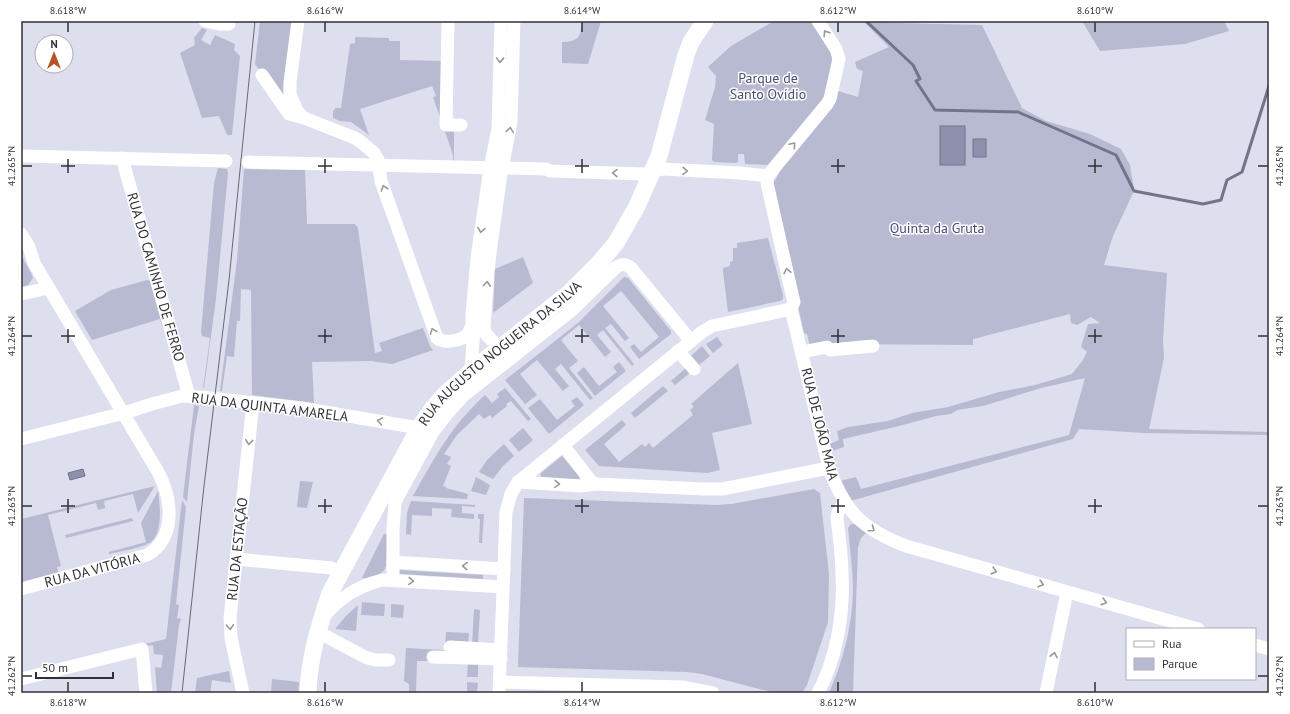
<svg xmlns="http://www.w3.org/2000/svg" width="1290" height="714" viewBox="0 0 1290 714" font-family="'PT Sans',sans-serif">
<style>
.green{fill:#b8bad2}
.water{fill:#8e90ae;stroke:#72748a}
.lines{fill:none;stroke-linecap:round;stroke-linejoin:round}
.stream{stroke:#72748a;stroke-width:3}
.minor{stroke:#fff;stroke-width:13}
.major{stroke:#fff;stroke-width:17}
.tram{stroke:#686973;stroke-width:1}
.oneway{stroke:#98989b}
.ticks{fill:none;stroke:#303137;stroke-width:1.5}
.labels{text-anchor:middle;dominant-baseline:central;stroke-width:3;stroke-linejoin:round;paint-order:stroke}
.park-label{font-size:14px;fill:#4a4a78;stroke:#fff}
.street-label{font-size:14px;fill:#303137;stroke:#fff}
.neatline{fill:none;stroke:#303137;stroke-width:1.5}
.ticks-label{font-size:10px;text-anchor:middle;fill:#303137}
</style>
<rect width="100%" height="100%" fill="#dddeee"/>
<g class="green">
<path d="M260 21H292L283 90 284 96 290 112 255 64Z"/>
<path d="M582 21H601L588 64 562 63V42C579 42 581 36 582 21Z"/>
<path d="M774 21H813L833 51 835 62 825 102 770 165 745 164 744 154H738V162L736 163 714 162 712 160 714 124 705 120 715 87 716 76 708 67 731 46Z"/>
<path d="M863 21 896 23 982 25 1022 108 1046 121 1090 134 1121 149 1130 165 1134 190 1132 191 1133 193 1113 236 1104 265 1167 273 1163 341 1164 358 1149 429 1269 432V435L1145 433 1079 429 1073 439 850 501 840 481 856 477 861 489 1069 435 1085 378 1041 388 983 406 957 410 951 414 936 416 899 426 843 439 844 447 832 451 830 444 839 440 837 431 848 427 888 421 912 413 948 407 999 392 1035 385 1072 374 1083 360 1087 352 1081 347 1088 324 1100 323 1091 317 1077 325 1071 323 1070 314 973 339V345L822 344 810 347 807 334 804 333 771 185 776 179 783 166 838 91 858 97 863 71 857 69 855 62 889 47Z"/>
<path d="M1082 21H1224L1229 31 1185 44 1100 51Z"/>
<path d="M202 28 207 30 201 40 210 45 215 35 235 44 234 50 240 56 232 135H227L219 116 202 118 180 53 195 45 194 38Z"/>
<path d="M355 37 389 38V41H400V60L443 61 454 130V162H453V155L433 97 436 96 432 86 360 109 369 135 351 122 340 121 333 118V111L336 108H341L350 44 355 43Z"/>
<path d="M218 168 227 169 228 173 216 299 204 388H203L210 338 202 336 201 332 214 183Z"/>
<path d="M244 169 305 170 307 224H355L358 228 375 353 382 351 379 343 423 328 430 346 433 350 392 364 371 361 312 362 314 403 252 395 251 290 241 289 240 321H237L234 357 227 356 222 391H220L237 260Z"/>
<path d="M768 238 783 295V299L780 301 728 312 723 271V268L730 266V262L733 261V248H737V243Z"/>
<path d="M21 255 31 273 33 278 28 285 21 287Z"/>
<path d="M523 257 533 283 493 313 495 269Z"/>
<path d="M624 277 628 278 671 331V334L639 359 630 347 634 344 641 352 659 337 621 291 603 306 629 338 625 341 611 324 605 328 634 364 632 366 603 330 597 335 611 352 605 357 579 325 561 340 578 361 569 368 593 398 590 400 561 364 555 369 569 386 563 391 537 360 520 374 537 395 525 404 505 380 578 323Z"/>
<path d="M147 280 153 282 175 366 160 319 92 340 75 311 111 290Z"/>
<path d="M717 337 723 345 713 353 706 344Z"/>
<path d="M702 346 710 356 699 365 691 356Z"/>
<path d="M619 362 626 371 595 396 577 373 584 367 599 386 617 372 613 367Z"/>
<path d="M738 363 752 424 712 433 720 470 707 473 599 466 585 450 622 420 626 425 604 444 619 462 642 444 645 447 649 443 653 448 693 415 690 410 694 407 691 404Z"/>
<path d="M687 367 691 372 675 385 671 381Z"/>
<path d="M663 386 668 391 635 418 631 413Z"/>
<path d="M505 388 531 419 528 421 511 401 506 404 507 406 492 418 490 415 484 419 479 414 457 435 444 454 451 457 447 464 451 466 443 486 446 487V488L468 494 467 499 413 496C435 457 451 426 485 395L492 403 499 397 497 394Z"/>
<path d="M577 397 584 405 549 434 528 408 540 399 557 420 575 406 571 401Z"/>
<path d="M194 405 199 406 194 434 187 502 183 497Z"/>
<path d="M523 428 533 440 519 452 509 440Z"/>
<path d="M504 444 514 456 503 466 493 479 479 472 487 460Z"/>
<path d="M562 456 580 477 578 480 541 477V473Z"/>
<path d="M476 477 490 485 486 495 471 491Z"/>
<path d="M300 481 313 482 307 508 297 507Z"/>
<path d="M155 486 138 513 133 494 104 501 105 508 98 510 96 503 48 515 61 566 57 567 59 574 21 584V519Z"/>
<path d="M814 489 820 493 829 574 828 622 807 685 802 693H775L702 674 687 672 518 667 524 498 717 505 731 504Z"/>
<path d="M158 491C160 505 163 532 151 542 145 547 118 552 109 554V552L146 542 141 523Z"/>
<path d="M182 500 186 507 176 604 179 605 177 618 181 619 179 625 171 693H157L155 667 161 668 163 655 154 654 153 645 145 646V644L166 639Z"/>
<path d="M411 501 475 505V507L462 506V513L474 514V519L451 517 452 509 432 508V516L412 515 411 535 406 534 407 513Z"/>
<path d="M478 514H484L482 543H479L480 519H478Z"/>
<path d="M132 518 133 521 66 538 65 535Z"/>
<path d="M851 524H855L867 532 861 538 858 547 853 693H829C843 661 852 627 853 592 853 571 850 549 848 528Z"/>
<path d="M384 534H388L386 566C383 576 372 578 362 578Z"/>
<path d="M399 570 483 575V579L401 574 399 573Z"/>
<path d="M362 602 385 604 384 616 361 615Z"/>
<path d="M391 604 404 605 403 618 391 617Z"/>
<path d="M358 605 356 631 335 629 346 616Z"/>
<path d="M474 609 480 610 478 645H472Z"/>
<path d="M446 632 469 633 468 645 449 650 433 661H417L416 693H409V684L404 681 406 648 445 650Z"/>
<path d="M468 661H478V677H467Z"/>
<path d="M229 671 231 683 212 680 210 693H195L197 678Z"/>
<path d="M272 679 299 682 298 693H271Z"/>
<path d="M467 682 478 683 477 693H467Z"/>
</g>
<g class="water">
<rect x="940" y="126" width="25" height="39"/>
<rect x="973" y="139" width="13" height="18"/>
<path d="M83 469 85 476 70 480 68 473Z"/>
</g>
<g class="lines">
<path class="stream" d="M866 21 913 65 920 79 916 81 935 110 1018 112 1116 155 1134 191 1203 204 1221 200 1227 180 1242 172 1269 86"/>
<g class="minor">
<path d="M205 21 219 24H229"/>
<path d="M298 21 290 82V94L297 111 304 118"/>
<path d="M448 21 446 125H461"/>
<path d="M818 21 836 49 839 59 830 99 827 104 774 168 768 176 767 183 792 294 794 302 791 309 829 468C845 512 862 529 906 546L1198 629"/>
<path d="M262 75 289 114 304 118 355 138 361 142 374 153 378 160 381 181 437 338C444 344 462 341 468 334 470 331 470 328 472 325"/>
<path d="M21 156 226 161"/>
<path d="M122 158 189 396"/>
<path d="M248 162 546 169 550 171 645 174 662 169 740 173 768 176"/>
<path d="M21 234 29 247 34 263 158 472C172 498 177 538 147 555L21 589"/>
<path d="M21 294 49 288"/>
<path d="M499 348 486 334 484 328 488 270 492 238 501 174 511 122 514 21"/>
<path d="M678 351 694 369"/>
<path d="M802 352 827 347 830 350 873 346"/>
<path d="M471 371 474 328 472 325V315L477 258 490 168 498 129 501 21"/>
<path d="M21 439 124 413 152 404 182 396 200 397 301 408 419 428"/>
<path d="M563 445 590 480 595 484"/>
<path d="M518 482 581 486 595 484 704 489H722L829 468"/>
<path d="M236 559 332 568"/>
<path d="M393 562 504 569"/>
<path d="M393 580V530L395 502 433 432 446 415 463 396 571 311 615 268C621 264 625 263 631 268L691 341"/>
<path d="M323 617C341 597 356 587 382 580L503 587"/>
<path d="M318 632 365 657 375 660H389"/>
<path d="M1255 645 1269 649"/>
<path d="M450 647 501 650"/>
<path d="M433 657 501 659"/>
<path d="M21 679 142 649 146 693"/>
<path d="M500 682 682 687 713 693"/>
<path d="M243 693 231 638 230 618 253 403"/>
<path d="M499 693 506 512 511 494 518 482 702 332 712 326 791 309"/>
<path d="M818 693C837 657 844 614 842 574 842 555 839 537 837 518L838 512 844 502"/>
<path d="M1046 693 1067 592"/>
</g>
<path class="major" id="s1" d="M308 693C309 658 319 626 330 593L419 428 432 409 445 394 471 371 569 293 599 263 616 243 637 206 659 156 686 55 691 42 705 21"/>
<path class="tram" d="M182 693 204 486 229 280 255 21"/>
</g>
<defs><path id="oneway-chevron" d="M-2-3.5L2.5 0L-2 3.5" fill="none" stroke-width="1.6" stroke-linecap="round" stroke-linejoin="round"/></defs>
<g class="oneway">
<use href="#oneway-chevron" transform="translate(826 33) rotate(-123)"/>
<use href="#oneway-chevron" transform="translate(500 60) rotate(92)"/>
<use href="#oneway-chevron" transform="translate(510 130) rotate(-82)"/>
<use href="#oneway-chevron" transform="translate(793 145) rotate(-50)"/>
<use href="#oneway-chevron" transform="translate(685 171) rotate(3)"/>
<use href="#oneway-chevron" transform="translate(615 173) rotate(-179)"/>
<use href="#oneway-chevron" transform="translate(384 188) rotate(-109)"/>
<use href="#oneway-chevron" transform="translate(481 230) rotate(99)"/>
<use href="#oneway-chevron" transform="translate(787 271) rotate(-103)"/>
<use href="#oneway-chevron" transform="translate(487 284) rotate(-86)"/>
<use href="#oneway-chevron" transform="translate(433 331) rotate(-111)"/>
<use href="#oneway-chevron" transform="translate(380 421) rotate(-170)"/>
<use href="#oneway-chevron" transform="translate(249 442) rotate(96)"/>
<use href="#oneway-chevron" transform="translate(557 484) rotate(3)"/>
<use href="#oneway-chevron" transform="translate(872 529) rotate(35)"/>
<use href="#oneway-chevron" transform="translate(465 566) rotate(-177)"/>
<use href="#oneway-chevron" transform="translate(994 571) rotate(16)"/>
<use href="#oneway-chevron" transform="translate(411 581) rotate(3)"/>
<use href="#oneway-chevron" transform="translate(1041 584) rotate(16)"/>
<use href="#oneway-chevron" transform="translate(1104 602) rotate(16)"/>
<use href="#oneway-chevron" transform="translate(230 627) rotate(87)"/>
<use href="#oneway-chevron" transform="translate(1054 655) rotate(-78)"/>
</g>
<path class="ticks" d="M68 22V32M325 22V32M582 22V32M838 22V32M1095 22V32M68 159V173M325 159V173M582 159V173M838 159V173M1095 159V173M22 166H32M61 166H75M318 166H332M575 166H589M831 166H845M1088 166H1102M1258 166H1268M68 329V343M325 329V343M582 329V343M838 329V343M1095 329V343M22 336H32M61 336H75M318 336H332M575 336H589M831 336H845M1088 336H1102M1258 336H1268M68 499V513M325 499V513M582 499V513M838 499V513M1095 499V513M22 506H32M61 506H75M318 506H332M575 506H589M831 506H845M1088 506H1102M1258 506H1268M22 676H32M1258 676H1268M68 682V692M325 682V692M582 682V692M838 682V692M1095 682V692"/>
<g class="labels">
<g class="park-label">
<text x="768" y="78">Parque de<tspan x="768" dy="16">Santo Ovídio</tspan></text>
<text x="937" y="228">Quinta da Gruta</text>
</g>
<g class="street-label">
<text transform="translate(156 277) rotate(74)">RUA DO CAMINHO DE FERRO</text>
<text stroke="none"><textPath href="#s1" startOffset="401">RUA AUGUSTO NOGUEIRA DA SILVA</textPath></text>
<text transform="translate(270 407) rotate(7)">RUA DA QUINTA AMARELA</text>
<text transform="translate(820 424) rotate(76)">RUA DE JOÃO MAIA</text>
<text transform="translate(237 549) rotate(-84)">RUA DA ESTAÇÃO</text>
<text transform="translate(92 570) rotate(-15)">RUA DA VITÓRIA</text>
</g>
</g>
<rect width="1290" height="714" fill="none" stroke="#ffffff" stroke-width="44"/>
<rect x="1126" y="628" width="130" height="52" fill="#ffffff" stroke="#acadaf"/>
<rect x="1134" y="641" width="20" height="6" fill="#ffffff" stroke="#acadaf"/>
<text x="1162" y="648" font-size="12" fill="#303137">Rua</text>
<rect x="1134" y="658" width="20" height="12" fill="#b8bad2" stroke="#acadaf"/>
<text x="1162" y="668" font-size="12" fill="#303137">Parque</text>
<g transform="translate(54 54)"><circle r="19" fill="#ffffff" stroke="#acadaf"/>
<path d="M0-3L7 15L0 10L-7 15Z" fill="#b85325"/>
<text y="-6" font-size="11" font-weight="bold" text-anchor="middle" fill="#303137">N</text>
</g>
<path d="M36 672v6h77v-6" fill="none" stroke="#303137" stroke-width="2"/>
<text x="42" y="672" font-size="12" fill="#303137" stroke="#ffffff" stroke-width="3" paint-order="stroke">50 m</text>
<rect x="22" y="22" width="1246" height="670" class="neatline"/>
<g class="ticks-label">
<text x="68" y="14">8.618°W</text>
<text x="325" y="14">8.616°W</text>
<text x="582" y="14">8.614°W</text>
<text x="838" y="14">8.612°W</text>
<text x="1095" y="14">8.610°W</text>
<text transform="translate(11 166) rotate(-90)" y="4">41.265°N</text>
<text transform="translate(1279 166) rotate(-90)" y="4">41.265°N</text>
<text transform="translate(11 336) rotate(-90)" y="4">41.264°N</text>
<text transform="translate(1279 336) rotate(-90)" y="4">41.264°N</text>
<text transform="translate(11 506) rotate(-90)" y="4">41.263°N</text>
<text transform="translate(1279 506) rotate(-90)" y="4">41.263°N</text>
<text transform="translate(11 676) rotate(-90)" y="4">41.262°N</text>
<text transform="translate(1279 676) rotate(-90)" y="4">41.262°N</text>
<text x="68" y="706">8.618°W</text>
<text x="325" y="706">8.616°W</text>
<text x="582" y="706">8.614°W</text>
<text x="838" y="706">8.612°W</text>
<text x="1095" y="706">8.610°W</text>
</g>
</svg>
